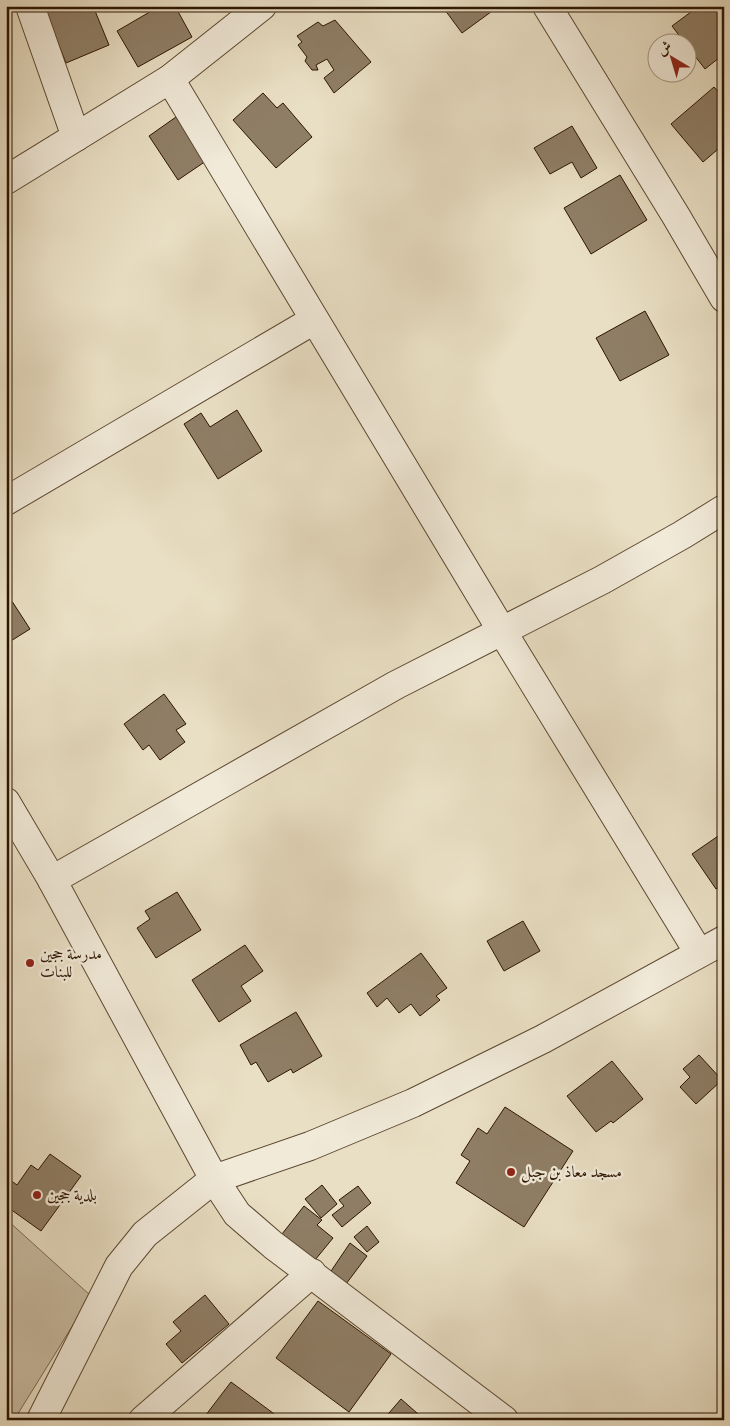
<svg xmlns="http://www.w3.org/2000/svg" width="730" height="1426" viewBox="0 0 730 1426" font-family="'Libre Bodoni',Amiri,serif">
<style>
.green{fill:#c9bda3;stroke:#7b6952}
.building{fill:#8f7e66;stroke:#2d1500}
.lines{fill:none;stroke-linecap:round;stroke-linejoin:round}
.minor-casing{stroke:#5c4831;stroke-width:30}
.minor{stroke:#f1ead9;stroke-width:28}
.poi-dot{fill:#8f2418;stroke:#f1ead9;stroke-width:2}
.labels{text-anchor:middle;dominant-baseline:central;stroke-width:5;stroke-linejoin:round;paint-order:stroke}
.poi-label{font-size:16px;fill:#2d1500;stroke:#f1ead9;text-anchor:start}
</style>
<rect width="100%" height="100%" fill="#e9dfc4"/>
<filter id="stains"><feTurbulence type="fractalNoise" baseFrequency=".004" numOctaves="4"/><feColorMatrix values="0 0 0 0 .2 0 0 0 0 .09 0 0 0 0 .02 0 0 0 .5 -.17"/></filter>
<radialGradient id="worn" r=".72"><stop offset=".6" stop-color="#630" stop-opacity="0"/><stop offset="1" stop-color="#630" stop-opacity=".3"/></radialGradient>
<path class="green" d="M6 1219 91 1296 14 1420H6Z"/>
<g class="building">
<path d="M43 6H93L109 45 66 63Z"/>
<path d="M160 6H175L192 37 138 67 117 31Z"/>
<path d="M442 6H493L495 9 462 33Z"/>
<path d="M699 6H724V54L705 69 688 47V42H684L672 26Z"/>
<path d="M335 20 371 62 334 93 324 78 334 70 327 59 316 65 318 70H312L305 61 307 57 298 45 302 42 297 36 318 22 323 26Z"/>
<path d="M714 87 724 98V144L703 162 671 124Z"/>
<path d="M263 93 277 108 283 103 312 137 276 168 233 120Z"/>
<path d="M176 117 206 161 178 180 149 136Z"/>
<path d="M572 126 597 168 581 178 572 162 550 174 534 148Z"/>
<path d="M620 175 647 220 591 254 564 208Z"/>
<path d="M645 311 669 355 620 381 596 338Z"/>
<path d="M237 410 262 451 218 479 184 424 201 413 210 427Z"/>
<path d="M6 592 30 629 6 644Z"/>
<path d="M164 694 186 724 176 730 185 742 160 760 149 745 143 750 124 724Z"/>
<path d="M724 832V884L716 889 692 854Z"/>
<path d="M177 892 201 930 156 958 137 928 150 919 145 911Z"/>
<path d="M523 921 540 951 504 971 487 941Z"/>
<path d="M245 945 263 971 241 986 251 1001 219 1022 192 980Z"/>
<path d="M421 953 447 988 436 996 440 1000 420 1016 411 1004 399 1013 387 998 377 1007 367 993Z"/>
<path d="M296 1012 322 1056 293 1073 291 1069 268 1082 256 1062 251 1065 240 1045Z"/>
<path d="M699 1055 722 1080 696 1104 680 1087 690 1077 683 1069Z"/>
<path d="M612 1061 643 1099 613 1123 611 1121 596 1132 567 1096Z"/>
<path d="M505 1107 573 1151 524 1227 456 1183 470 1161 461 1155 478 1128 487 1134Z"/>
<path d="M50 1154 81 1176 41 1231 6 1206V1177L17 1185 31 1165 38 1170Z"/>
<path d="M322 1185 337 1204 321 1218 305 1199Z"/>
<path d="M358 1186 371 1203 342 1227 332 1215 344 1206 339 1200Z"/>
<path d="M304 1206 322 1220 317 1225 333 1238 315 1260 282 1234Z"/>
<path d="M367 1226 379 1242 367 1252 354 1237Z"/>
<path d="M350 1243 367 1256 343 1288 327 1277Z"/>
<path d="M205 1295 229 1324 182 1363 166 1344 181 1331 173 1322Z"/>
<path d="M318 1301 391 1354 349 1412 276 1358Z"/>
<path d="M231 1382 277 1416 274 1420H202Z"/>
<path d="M401 1399 425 1420H383Z"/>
</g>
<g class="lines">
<g class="minor-casing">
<g id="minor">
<path d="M30 6 76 137"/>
<path d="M547 6 676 216 724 298"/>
<path d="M170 79 502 631 699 953"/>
<path d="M6 180 170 79 262 6"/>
<path d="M6 501 314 320"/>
<path d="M6 802 52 880 214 1179 237 1214 273 1245 504 1420"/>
<path d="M52 880 396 685 602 580 682 535 724 509"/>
<path d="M41 1420 119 1266 145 1234 214 1179 310 1146 413 1103 543 1039 724 940"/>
<path d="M143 1420 312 1273"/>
</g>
</g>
<use href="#minor" class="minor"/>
</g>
<g class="poi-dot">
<circle cx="30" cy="963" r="5"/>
<circle cx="511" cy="1172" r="5"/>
<circle cx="37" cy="1195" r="5"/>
</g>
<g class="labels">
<g class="poi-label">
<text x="40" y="954">مدرسة ججين<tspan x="40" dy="18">للبنات</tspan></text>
<text x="521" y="1172">مسجد معاذ بن جبل</text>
<text x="47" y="1195">بلدية ججين</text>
</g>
</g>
<rect width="730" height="1426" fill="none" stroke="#e9dfc4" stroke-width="25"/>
<rect x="8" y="8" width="715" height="1411" fill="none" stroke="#2d1500" stroke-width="2.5"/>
<rect x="12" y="12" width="705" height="1401" fill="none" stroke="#2d1500"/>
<g transform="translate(672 58) rotate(322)"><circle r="24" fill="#f1ead9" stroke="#a39582"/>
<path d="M0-4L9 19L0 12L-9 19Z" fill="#8f2418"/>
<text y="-8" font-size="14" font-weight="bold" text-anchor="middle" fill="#2d1500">ش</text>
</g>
<rect width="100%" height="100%" filter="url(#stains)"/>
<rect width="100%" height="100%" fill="url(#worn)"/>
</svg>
